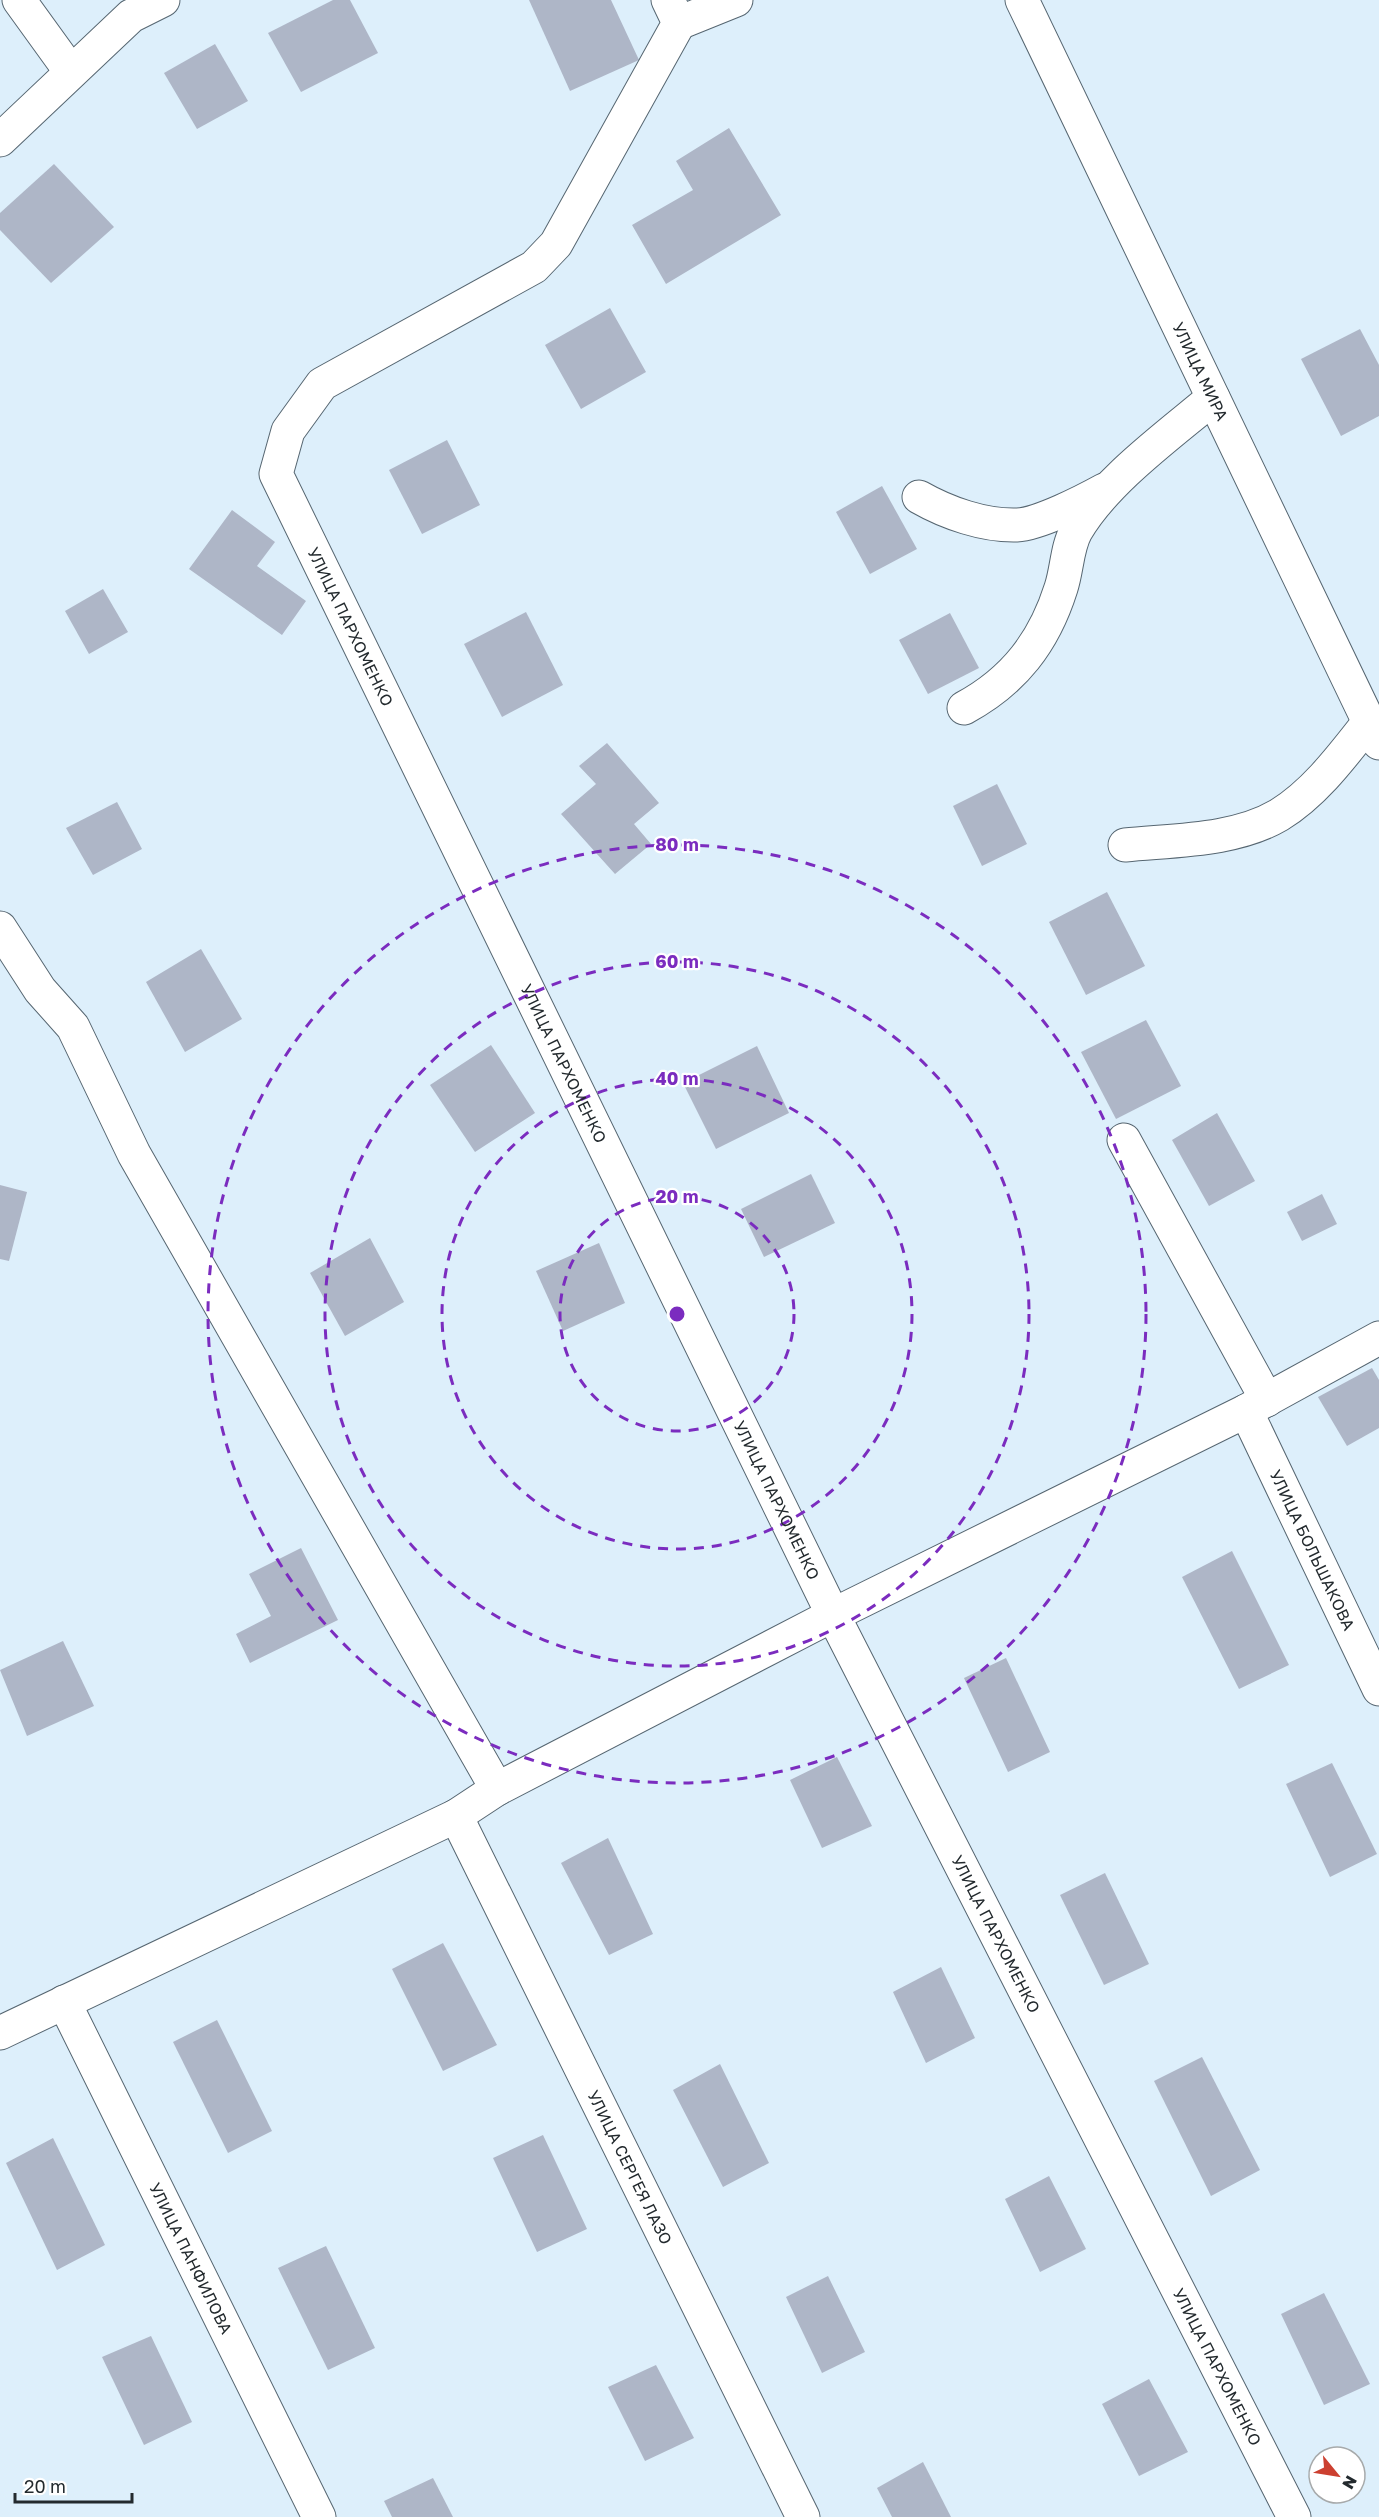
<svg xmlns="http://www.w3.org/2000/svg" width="1379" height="2517" viewBox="0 0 1379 2517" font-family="'Golos Text',sans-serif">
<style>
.building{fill:#aeb6c7}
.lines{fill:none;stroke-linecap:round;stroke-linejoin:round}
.minor-casing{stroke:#566671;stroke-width:35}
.minor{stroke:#fff;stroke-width:33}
.ring{fill:none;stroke:#7b2cbf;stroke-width:3;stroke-dasharray:10 8}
.labels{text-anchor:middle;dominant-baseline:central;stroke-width:4.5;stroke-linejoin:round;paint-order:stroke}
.street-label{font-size:16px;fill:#232a2e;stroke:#fff}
.centre{fill:#7b2cbf;stroke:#fff;stroke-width:3}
.ring-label{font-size:18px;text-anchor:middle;font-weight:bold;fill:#7b2cbf;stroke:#fff;stroke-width:4.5;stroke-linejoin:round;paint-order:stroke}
</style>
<rect width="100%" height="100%" fill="#ddeffb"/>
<g class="building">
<path d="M333 0H350L378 53 301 92 268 33Z"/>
<path d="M529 0H611L639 60 570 91Z"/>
<path d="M215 44 248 101 197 129 164 73Z"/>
<path d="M729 128 781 215 666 284 632 225 693 190 676 161Z"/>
<path d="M54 164 114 227 51 283 0 230V213Z"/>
<path d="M610 308 646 372 581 409 545 345Z"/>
<path d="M1360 329 1379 365V416L1341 436 1301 359Z"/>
<path d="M447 440 480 505 422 534 389 470Z"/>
<path d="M882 486 917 549 870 574 836 512Z"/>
<path d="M232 510 275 542 257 566 306 601 282 635 189 569Z"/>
<path d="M103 589 128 632 89 654 65 611Z"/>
<path d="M526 612 563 685 502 717 464 644Z"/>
<path d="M950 613 979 668 928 694 899 640Z"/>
<path d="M607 743 659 803 634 824 651 844 615 874 561 814 596 784 579 766Z"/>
<path d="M997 784 1027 844 982 866 953 806Z"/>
<path d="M117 802 142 849 93 875 66 828Z"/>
<path d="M1107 892 1145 966 1086 995 1049 922Z"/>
<path d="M201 949 242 1019 185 1052 146 982Z"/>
<path d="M1146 1020 1181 1086 1116 1119 1081 1052Z"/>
<path d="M491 1045 535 1113 475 1152 430 1085Z"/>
<path d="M757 1046 789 1113 716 1149 683 1083Z"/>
<path d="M1217 1113 1255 1181 1209 1206 1172 1140Z"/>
<path d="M811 1174 835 1223 764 1257 741 1209Z"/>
<path d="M0 1185 27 1192 9 1261 0 1259Z"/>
<path d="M1322 1194 1337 1224 1302 1241 1287 1212Z"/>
<path d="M370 1238 404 1302 345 1336 310 1273Z"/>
<path d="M599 1243 625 1303 563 1331 536 1271Z"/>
<path d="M1372 1368 1379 1380V1428L1347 1446 1318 1397Z"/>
<path d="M301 1548 338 1620 250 1663 236 1634 271 1616 249 1574Z"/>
<path d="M1232 1551 1289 1665 1239 1689 1182 1577Z"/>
<path d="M63 1641 94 1706 27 1736 0 1670Z"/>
<path d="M1006 1658 1050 1752 1008 1772 964 1678Z"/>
<path d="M837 1757 872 1826 822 1848 790 1780Z"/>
<path d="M1332 1763 1377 1854 1330 1877 1286 1784Z"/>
<path d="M608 1838 653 1934 609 1955 561 1863Z"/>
<path d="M1105 1873 1149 1964 1104 1985 1060 1895Z"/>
<path d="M443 1943 497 2045 443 2071 392 1969Z"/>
<path d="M941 1967 975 2038 926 2063 893 1992Z"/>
<path d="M217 2020 272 2131 228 2153 173 2042Z"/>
<path d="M1202 2057 1260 2170 1211 2196 1154 2081Z"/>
<path d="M720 2064 769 2163 723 2187 673 2090Z"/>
<path d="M543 2135 587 2229 537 2252 493 2158Z"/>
<path d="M53 2138 105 2245 57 2270 6 2163Z"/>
<path d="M1049 2176 1086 2249 1040 2272 1005 2199Z"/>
<path d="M326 2246 375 2348 328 2370 278 2268Z"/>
<path d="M828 2276 865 2352 822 2373 786 2297Z"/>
<path d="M1324 2293 1370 2384 1324 2405 1281 2314Z"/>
<path d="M151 2336 192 2422 144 2445 102 2357Z"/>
<path d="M656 2365 694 2438 645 2461 608 2387Z"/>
<path d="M1149 2379 1188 2452 1139 2476 1102 2404Z"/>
<path d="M923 2462 951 2517H892L877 2488Z"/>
<path d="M433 2478 453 2517H392L384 2501Z"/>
</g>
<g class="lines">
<g class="minor-casing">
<g id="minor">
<path d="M19 0 71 72"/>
<path id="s1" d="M668 0 679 23 556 244 534 267 322 384 288 431 276 474 833 1615 1294 2517"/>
<path id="s2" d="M1022 0 1379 743"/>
<path d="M679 23 736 0"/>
<path d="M0 140 131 16 163 0"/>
<path d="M919 497C947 513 984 526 1017 525 1039 524 1084 501 1104 490"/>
<path d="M964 708C1014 681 1044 642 1061 588 1067 570 1067 547 1076 531 1105 481 1169 435 1213 398"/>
<path d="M1125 845C1174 840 1235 841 1279 815 1315 793 1343 755 1369 722"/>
<path d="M0 928 40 990 73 1027 134 1154 497 1789"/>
<path d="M1124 1140 1267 1400"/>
<path id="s3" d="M1246 1411 1379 1689"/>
<path id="s4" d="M456 1816 803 2517"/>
<path id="s5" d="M64 2002 319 2517"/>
<path d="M0 2033 456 1816 497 1789 833 1615 1246 1411 1379 1338"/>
</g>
</g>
<use href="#minor" class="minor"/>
</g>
<g class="ring">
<circle cx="677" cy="1314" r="117"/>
<circle cx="677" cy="1314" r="235"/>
<circle cx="677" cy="1314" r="352"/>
<circle cx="677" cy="1314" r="469"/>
</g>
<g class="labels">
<g class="street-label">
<text stroke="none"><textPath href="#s2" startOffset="412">УЛИЦА МИРА</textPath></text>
<text stroke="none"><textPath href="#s1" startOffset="825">УЛИЦА ПАРХОМЕНКО</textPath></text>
<text stroke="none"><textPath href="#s1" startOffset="1311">УЛИЦА ПАРХОМЕНКО</textPath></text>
<text stroke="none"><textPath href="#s1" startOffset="1797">УЛИЦА ПАРХОМЕНКО</textPath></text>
<text stroke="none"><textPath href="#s3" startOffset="154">УЛИЦА БОЛЬШАКОВА</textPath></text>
<text stroke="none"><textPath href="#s1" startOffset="2283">УЛИЦА ПАРХОМЕНКО</textPath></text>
<text stroke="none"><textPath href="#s4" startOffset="392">УЛИЦА СЕРГЕЯ ЛАЗО</textPath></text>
<text stroke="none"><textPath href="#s5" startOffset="286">УЛИЦА ПАНФИЛОВА</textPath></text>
<text stroke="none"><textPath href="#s1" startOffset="2769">УЛИЦА ПАРХОМЕНКО</textPath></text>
</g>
</g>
<circle cx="677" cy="1314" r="9" class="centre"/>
<g class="ring-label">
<text x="677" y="851">80 m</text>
<text x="677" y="968">60 m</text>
<text x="677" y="1085">40 m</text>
<text x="677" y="1203">20 m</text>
</g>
<g transform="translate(1337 2475) rotate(120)"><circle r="28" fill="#ffffff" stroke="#a7aaab" stroke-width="1.5"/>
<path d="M0-4.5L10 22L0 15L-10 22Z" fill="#cc4030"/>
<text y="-9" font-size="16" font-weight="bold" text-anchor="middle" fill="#232a2e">N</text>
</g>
<path d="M15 2493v9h117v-9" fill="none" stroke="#232a2e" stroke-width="3"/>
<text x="24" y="2493" font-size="18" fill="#232a2e" stroke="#ffffff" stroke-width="4.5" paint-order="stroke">20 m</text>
</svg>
